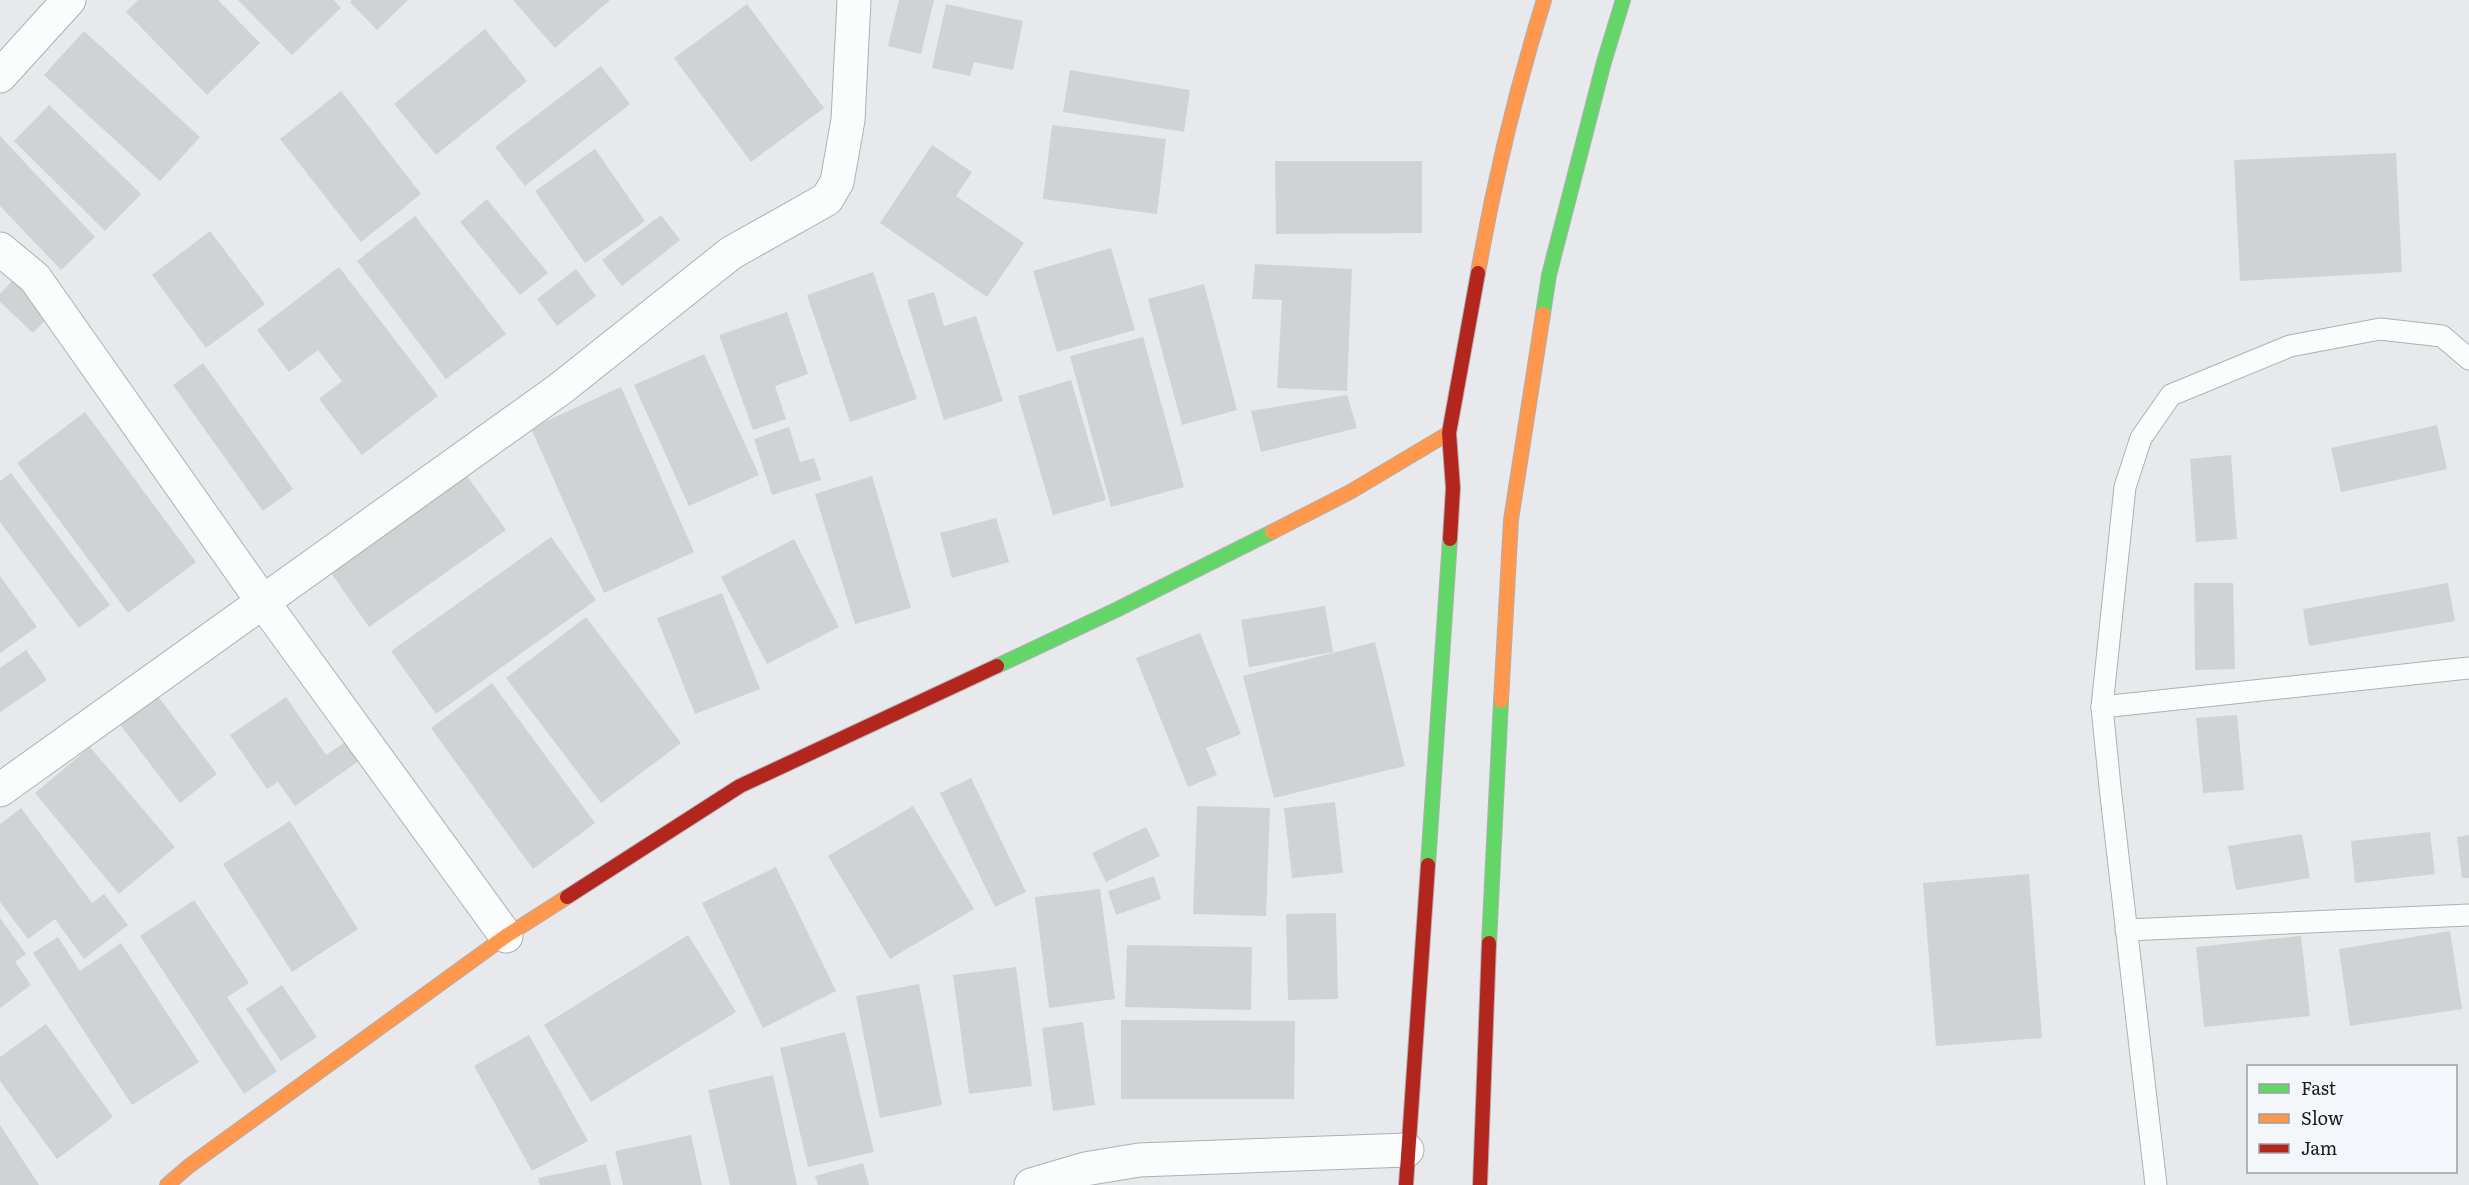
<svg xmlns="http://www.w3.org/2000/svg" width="2469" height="1185" viewBox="0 0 2469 1185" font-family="Literata,serif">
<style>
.building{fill:#d1d2d4}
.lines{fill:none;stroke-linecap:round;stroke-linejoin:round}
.lane-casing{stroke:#afb0b3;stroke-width:23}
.street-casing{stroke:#afb0b3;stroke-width:35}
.fast-casing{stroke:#afb0b3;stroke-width:16}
.slow-casing{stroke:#afb0b3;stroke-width:16}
.jam-casing{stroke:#afb0b3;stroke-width:16}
.lane{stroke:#fbfcfc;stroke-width:21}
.street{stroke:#fbfcfc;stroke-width:33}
.fast{stroke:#63d668;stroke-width:14}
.slow{stroke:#ff974d;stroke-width:14}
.jam{stroke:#b3261e;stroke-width:14}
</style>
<rect width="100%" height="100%" fill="#e7e9ec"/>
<g class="building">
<path d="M138 0H218L260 43 207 95 126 12Z"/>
<path d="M238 0H334L341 8 292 55Z"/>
<path d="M352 0H408L377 30 350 2Z"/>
<path d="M513 0H610L555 48Z"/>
<path d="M899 0H934L921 54 888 46Z"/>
<path d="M747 4 824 108 751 162 674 58Z"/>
<path d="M946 4 1023 21 1013 70 974 62 970 76 932 68Z"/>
<path d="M485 29 527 81 436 155 394 104Z"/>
<path d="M84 31 200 137 160 181 44 75Z"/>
<path d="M601 66 630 104 525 186 495 147Z"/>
<path d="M1070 70 1190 90 1184 132 1063 112Z"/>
<path d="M341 91 421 194 361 242 280 139Z"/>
<path d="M49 105 141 194 105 231 14 141Z"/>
<path d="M1052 125 1166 139 1157 214 1043 199Z"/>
<path d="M0 136 95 237 61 270 0 206Z"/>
<path d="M932 145 972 172 956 196 1024 243 987 297 880 223Z"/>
<path d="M595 149 645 221 585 263 535 191Z"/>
<path d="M2396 153 2402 272 2240 281 2234 160Z"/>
<path d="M1275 161H1422V233L1276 234Z"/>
<path d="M487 199 548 273 520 295 460 222Z"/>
<path d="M661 215 680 240 622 286 602 260Z"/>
<path d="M415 216 506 334 446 379 357 261Z"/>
<path d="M210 231 265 304 206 348 152 275Z"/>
<path d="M1111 248 1135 330 1057 352 1033 271Z"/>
<path d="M1255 264 1352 269 1347 391 1277 388 1282 300 1252 299Z"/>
<path d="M339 267 438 396 362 455 319 399 342 381 318 350 289 372 257 330Z"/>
<path d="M576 269 596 296 557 326 537 299Z"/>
<path d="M873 272 917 399 850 422 807 295Z"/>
<path d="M14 279 51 314 33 333 0 302V294Z"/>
<path d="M1204 284 1237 410 1182 425 1148 299Z"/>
<path d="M934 292 944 326 976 316 1003 401 944 420 907 300Z"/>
<path d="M787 312 808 374 775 386 786 419 753 430 719 335Z"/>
<path d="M1143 337 1184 487 1111 507 1070 356Z"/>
<path d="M704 354 759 475 689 506 634 385Z"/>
<path d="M203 363 293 489 263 511 173 385Z"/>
<path d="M1071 380 1106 500 1053 515 1018 396Z"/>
<path d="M621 387 694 552 604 593 531 428Z"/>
<path d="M1347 395 1357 428 1261 452 1251 411Z"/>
<path d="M85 412 196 562 128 613 17 463Z"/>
<path d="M2437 425 2447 469 2341 492 2331 448Z"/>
<path d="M789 427 800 462 814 458 821 480 772 495 754 439Z"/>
<path d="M2231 455 2237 539 2196 542 2190 459Z"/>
<path d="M11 473 110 605 79 628 0 522V481Z"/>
<path d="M467 476 506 530 369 627 331 573Z"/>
<path d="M872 476 911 608 855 624 815 494Z"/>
<path d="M996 518 1009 562 952 578 940 533Z"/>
<path d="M551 537 596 600 436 714 391 651Z"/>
<path d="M794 539 839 627 767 664 721 577Z"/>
<path d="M0 576 37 627 0 653Z"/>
<path d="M2194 583H2233L2235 669 2195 670Z"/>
<path d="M2448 583 2455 621 2309 646 2303 609Z"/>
<path d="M722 593 760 689 695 714 657 618Z"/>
<path d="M1325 606 1333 652 1249 667 1241 620Z"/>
<path d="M586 617 681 743 601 803 506 678Z"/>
<path d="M1200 633 1241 734 1206 748 1217 775 1188 787 1136 658Z"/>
<path d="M1375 642 1405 766 1274 798 1243 676Z"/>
<path d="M26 650 47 680 0 712V668Z"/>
<path d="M492 683 595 823 533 869 431 728Z"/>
<path d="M153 690 217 774 180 803 115 718Z"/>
<path d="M286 697 326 755 353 737 366 756 295 806 278 782 267 789 230 735Z"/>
<path d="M2237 715 2244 790 2203 793 2196 718Z"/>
<path d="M90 747 175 847 119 894 35 793Z"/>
<path d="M971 778 1026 892 995 907 940 793Z"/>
<path d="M1335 802 1343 873 1292 878 1284 808Z"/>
<path d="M913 806 974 909 890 959 828 856Z"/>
<path d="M1197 806 1270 808 1266 916 1193 914Z"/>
<path d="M21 808 92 903 104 894 128 925 84 959 55 919 28 939 0 902V824Z"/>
<path d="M290 821 358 929 292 972 223 864Z"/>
<path d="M1146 827 1160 856 1106 882 1092 853Z"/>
<path d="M2430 832 2435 874 2355 883 2351 841Z"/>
<path d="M2302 834 2310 878 2236 890 2228 846Z"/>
<path d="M2469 835V878H2462L2457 837Z"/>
<path d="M776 867 836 991 763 1028 702 903Z"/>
<path d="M2029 874 2042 1038 1936 1046 1923 883Z"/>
<path d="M1154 876 1161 899 1116 915 1108 891Z"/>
<path d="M1100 889 1115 999 1049 1008 1035 897Z"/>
<path d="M194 900 249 983 227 997 277 1071 244 1094 140 936Z"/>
<path d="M1336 913 1338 999 1288 1000 1286 914Z"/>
<path d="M0 918 26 954 15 962 31 985 0 1008Z"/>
<path d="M2450 931 2462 1009 2350 1026 2339 949Z"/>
<path d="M688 935 736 1012 591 1102 544 1025Z"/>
<path d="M2301 936 2310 1016 2204 1027 2196 947Z"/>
<path d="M58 937 80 971 121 943 199 1062 132 1105 33 953Z"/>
<path d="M1127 945 1252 947 1251 1010 1125 1007Z"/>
<path d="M1016 967 1032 1086 969 1094 953 975Z"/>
<path d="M919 984 942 1105 880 1118 856 996Z"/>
<path d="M282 985 317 1037 281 1061 246 1009Z"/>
<path d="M1121 1020 1295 1021 1294 1099H1121Z"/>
<path d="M1083 1022 1095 1105 1053 1111 1042 1028Z"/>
<path d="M46 1024 113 1117 57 1159 0 1081V1057Z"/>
<path d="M845 1032 874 1152 808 1167 780 1048Z"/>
<path d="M529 1035 588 1141 532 1171 474 1066Z"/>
<path d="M773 1075 797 1185H730L708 1090Z"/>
<path d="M0 1125 39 1185H0Z"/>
<path d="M691 1135 702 1185H623L615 1151Z"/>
<path d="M863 1163 869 1185H818L815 1176Z"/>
<path d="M606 1164 611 1185H540L538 1178Z"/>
</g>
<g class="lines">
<g class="lane-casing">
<g id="lane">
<path d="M2102 707 2469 668"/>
<path d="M2126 930 2469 915"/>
<path d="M2156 1185 2110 787 2102 707 2125 487 2141 438 2171 395 2290 346 2380 329 2442 336 2469 359"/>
</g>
</g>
<g class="street-casing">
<g id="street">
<path d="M0 76 69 0"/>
<path d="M0 249 35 278 263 602 506 936"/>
<path d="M0 790 560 389 731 253 827 199 837 182 848 120 854 0"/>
<path d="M1031 1185 1085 1169 1139 1160 1407 1150"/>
</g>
</g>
<g class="fast-casing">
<g id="fast">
<path d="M1543 314 1549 275 1604 62 1623 0"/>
<path d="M997 666 1116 610 1272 532"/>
<path d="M1428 865 1450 539"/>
<path d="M1489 943 1501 701"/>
</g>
</g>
<g class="slow-casing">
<g id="slow">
<path d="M1478 273C1494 181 1516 90 1544 0"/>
<path d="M1272 532 1350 492 1449 433"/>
<path d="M1501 701 1511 520 1543 314"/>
<path d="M167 1185 189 1166 506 936 567 897"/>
</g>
</g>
<g class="jam-casing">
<g id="jam">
<path d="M1450 539 1453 488 1449 433 1478 273"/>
<path d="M567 897 740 786 997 666"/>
<path d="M1406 1185 1428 865"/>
<path d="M1480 1185 1489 943"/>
</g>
</g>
<use href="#lane" class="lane"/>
<use href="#street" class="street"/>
<use href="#fast" class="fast"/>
<use href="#slow" class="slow"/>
<use href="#jam" class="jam"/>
</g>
<rect x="2247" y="1065" width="210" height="108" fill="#f3f6fb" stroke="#9d9fa2" stroke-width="1.5"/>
<rect x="2259" y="1084" width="30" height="9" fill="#63d668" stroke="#9d9fa2" stroke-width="1.5"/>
<text x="2301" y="1095" font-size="18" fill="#1b1c1d">Fast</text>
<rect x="2259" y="1114" width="30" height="9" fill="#ff974d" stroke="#9d9fa2" stroke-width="1.5"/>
<text x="2301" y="1125" font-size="18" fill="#1b1c1d">Slow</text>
<rect x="2259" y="1144" width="30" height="9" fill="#b3261e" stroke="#9d9fa2" stroke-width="1.5"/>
<text x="2301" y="1155" font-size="18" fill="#1b1c1d">Jam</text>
</svg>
